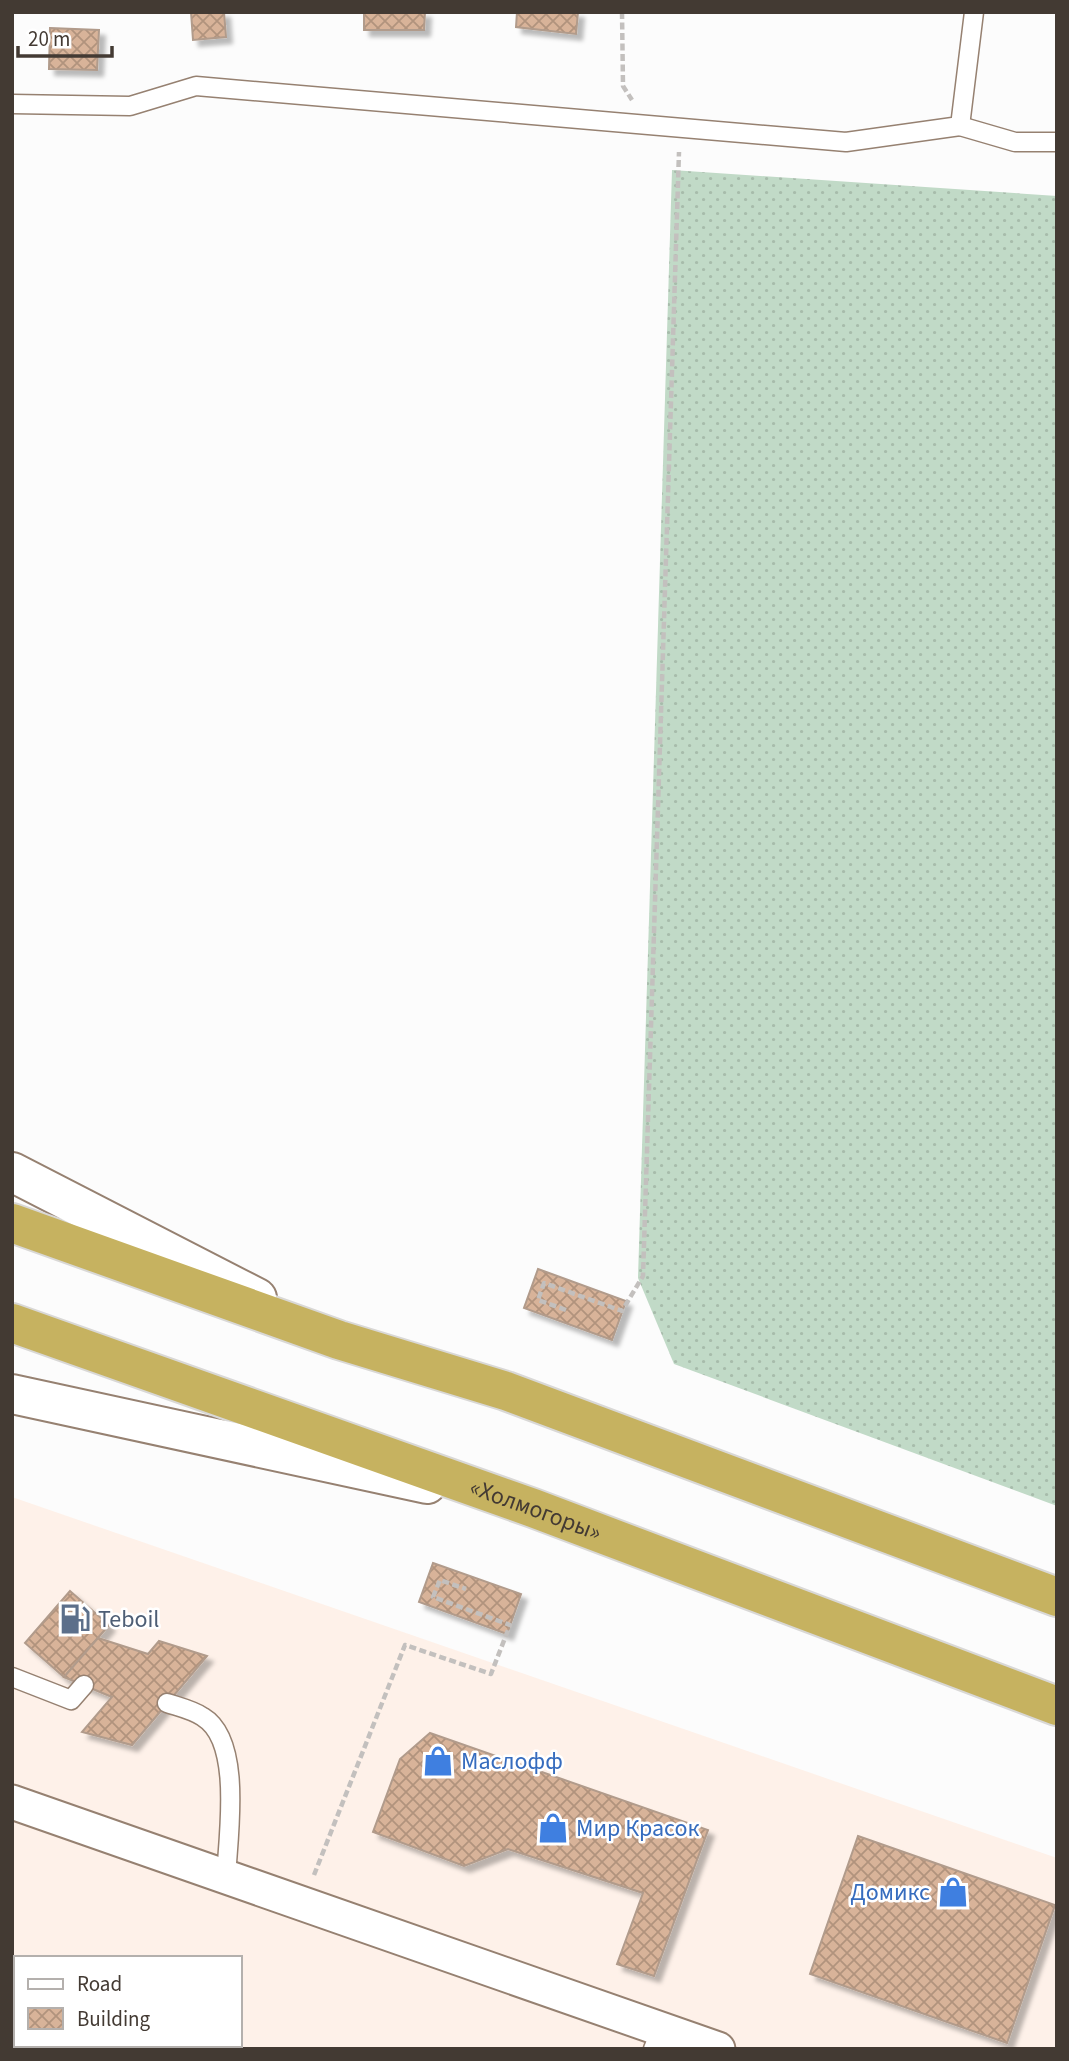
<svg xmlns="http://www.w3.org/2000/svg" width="1069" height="2061" viewBox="0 0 1069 2061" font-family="'Source Sans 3',sans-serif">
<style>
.built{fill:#fef1e9;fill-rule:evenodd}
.grass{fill:url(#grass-dots)}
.building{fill:url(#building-cross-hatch);stroke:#b19b8b;stroke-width:2;filter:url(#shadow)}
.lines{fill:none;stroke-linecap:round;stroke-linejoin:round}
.service-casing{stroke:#968171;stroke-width:21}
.minor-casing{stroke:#968171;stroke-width:37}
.secondary-casing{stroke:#968171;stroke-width:42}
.trunk-casing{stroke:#d9d8d6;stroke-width:42}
.path{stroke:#c3c0be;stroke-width:4.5;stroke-dasharray:7 3.5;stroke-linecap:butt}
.service{stroke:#fff;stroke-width:18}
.minor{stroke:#fff;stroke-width:33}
.secondary{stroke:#fff;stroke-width:38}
.trunk{stroke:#c6b260;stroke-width:38}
.labels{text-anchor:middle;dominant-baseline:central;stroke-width:5;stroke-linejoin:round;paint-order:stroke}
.street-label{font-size:24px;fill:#433a33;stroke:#fff}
.service-label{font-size:24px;fill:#4e5e75;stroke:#fff;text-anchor:start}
.shop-label{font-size:24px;fill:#366cbe;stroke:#fff;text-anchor:start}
</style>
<defs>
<pattern id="grass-dots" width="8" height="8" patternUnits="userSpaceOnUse" patternTransform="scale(1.75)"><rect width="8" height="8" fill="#c1dac7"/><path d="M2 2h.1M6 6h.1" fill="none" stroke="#a7bcab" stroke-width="1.8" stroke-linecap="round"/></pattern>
<pattern id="building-cross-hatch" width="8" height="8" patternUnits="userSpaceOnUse" patternTransform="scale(1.75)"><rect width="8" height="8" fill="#d8b399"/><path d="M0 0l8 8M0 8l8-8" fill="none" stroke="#b1937d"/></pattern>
<filter id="shadow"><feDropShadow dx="6" dy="6" stdDeviation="2" flood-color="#0004"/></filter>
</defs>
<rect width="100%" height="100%" fill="#fcfcfc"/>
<path class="built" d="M12 1497 1057 1858V2049H12ZM16 1958H240V2045H16Z"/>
<path class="grass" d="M672 170 1057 196V1506L674 1364 638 1278Z"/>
<g class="building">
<path d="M191 12H224L226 37 193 40Z"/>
<path d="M364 12H425L424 30H364Z"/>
<path d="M517 12H578L576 34 516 27Z"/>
<path d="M50 28 99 30 97 70 49 69Z"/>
<path d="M538 1269 626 1301 612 1340 524 1308Z"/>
<path d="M433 1563 521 1594 507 1634 419 1602Z"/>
<path d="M70 1591 109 1625 64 1677 25 1643Z"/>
<path d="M98 1638 148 1654 159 1641 207 1656 132 1745 82 1732 112 1697 64 1677Z"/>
<path d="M430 1733 708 1830 654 1976 617 1964 643 1893 508 1849 464 1866 373 1832 400 1759Z"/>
<path d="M858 1836 1055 1905 1007 2043 810 1974Z"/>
</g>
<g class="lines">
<g class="service-casing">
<g id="service">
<path d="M12 104 130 106 196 86 846 142 960 126 974 12"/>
<path d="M960 126 1015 142H1057"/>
<path d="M12 1677 71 1700 84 1685"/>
<path d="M167 1703C179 1707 193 1710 203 1717 243 1741 228 1837 226 1877"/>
<path d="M653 2049 661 2029"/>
</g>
</g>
<g class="minor-casing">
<path id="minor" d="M12 1802 718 2049"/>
</g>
<g class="secondary-casing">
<g id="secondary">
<path d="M12 1172 257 1298"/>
<path d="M12 1394 427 1484"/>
</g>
</g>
<g class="trunk-casing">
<g id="trunk">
<path d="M12 1223 339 1340 506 1391 1057 1597"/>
<path id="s1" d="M12 1323 533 1508 1057 1706"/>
</g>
</g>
<g class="path">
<path d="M622 12 623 86 632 100"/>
<path d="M566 1310 538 1300 544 1283 622 1311 643 1276 679 152"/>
<path d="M314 1875 405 1645 491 1674 510 1625 433 1597 440 1580 466 1589"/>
</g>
<use href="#service" class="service"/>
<use href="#minor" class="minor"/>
<use href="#secondary" class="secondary"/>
<use href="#trunk" class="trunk"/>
</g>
<defs>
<g id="fuel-bare" transform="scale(2.415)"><path d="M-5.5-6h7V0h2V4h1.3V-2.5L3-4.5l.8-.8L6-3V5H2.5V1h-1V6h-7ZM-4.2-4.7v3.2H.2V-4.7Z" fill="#5c6f8a" stroke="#fff" stroke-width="2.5" paint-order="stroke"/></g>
<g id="shop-bare" transform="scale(2.415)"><path d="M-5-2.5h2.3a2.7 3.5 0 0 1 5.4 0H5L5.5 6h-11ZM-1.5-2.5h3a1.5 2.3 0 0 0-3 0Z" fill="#3f7fe0" stroke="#fff" stroke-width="2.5" paint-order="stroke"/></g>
</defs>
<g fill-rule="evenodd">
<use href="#fuel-bare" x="75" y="1619"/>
<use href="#shop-bare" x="438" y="1761"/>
<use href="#shop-bare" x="553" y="1828"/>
<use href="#shop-bare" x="953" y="1892"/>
</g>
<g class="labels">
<g class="street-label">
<text stroke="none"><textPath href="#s1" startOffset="556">«Холмогоры»</textPath></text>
</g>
<g class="service-label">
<text x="98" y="1619">Teboil</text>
</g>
<g class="shop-label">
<text x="461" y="1761">Маслофф</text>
<text x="576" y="1828">Мир Красок</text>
<text x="930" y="1892" text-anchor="end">Домикс</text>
</g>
</g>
<rect width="1069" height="2061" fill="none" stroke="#433a33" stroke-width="28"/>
<rect x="14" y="1956" width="228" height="91" fill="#ffffff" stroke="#b4b0ad" stroke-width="2"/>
<rect x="28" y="1979" width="35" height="10" fill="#ffffff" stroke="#b4b0ad" stroke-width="2"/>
<text x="77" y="1991" font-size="21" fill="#433a33">Road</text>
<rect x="28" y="2008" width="35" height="21" fill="url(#building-cross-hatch)" stroke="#b4b0ad" stroke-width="2"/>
<text x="77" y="2026" font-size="21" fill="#433a33">Building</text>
<path d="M18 46v10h94v-10" fill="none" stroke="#433a33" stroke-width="3.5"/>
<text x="28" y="46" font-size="21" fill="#433a33" stroke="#ffffff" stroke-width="5" paint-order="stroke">20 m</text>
</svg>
